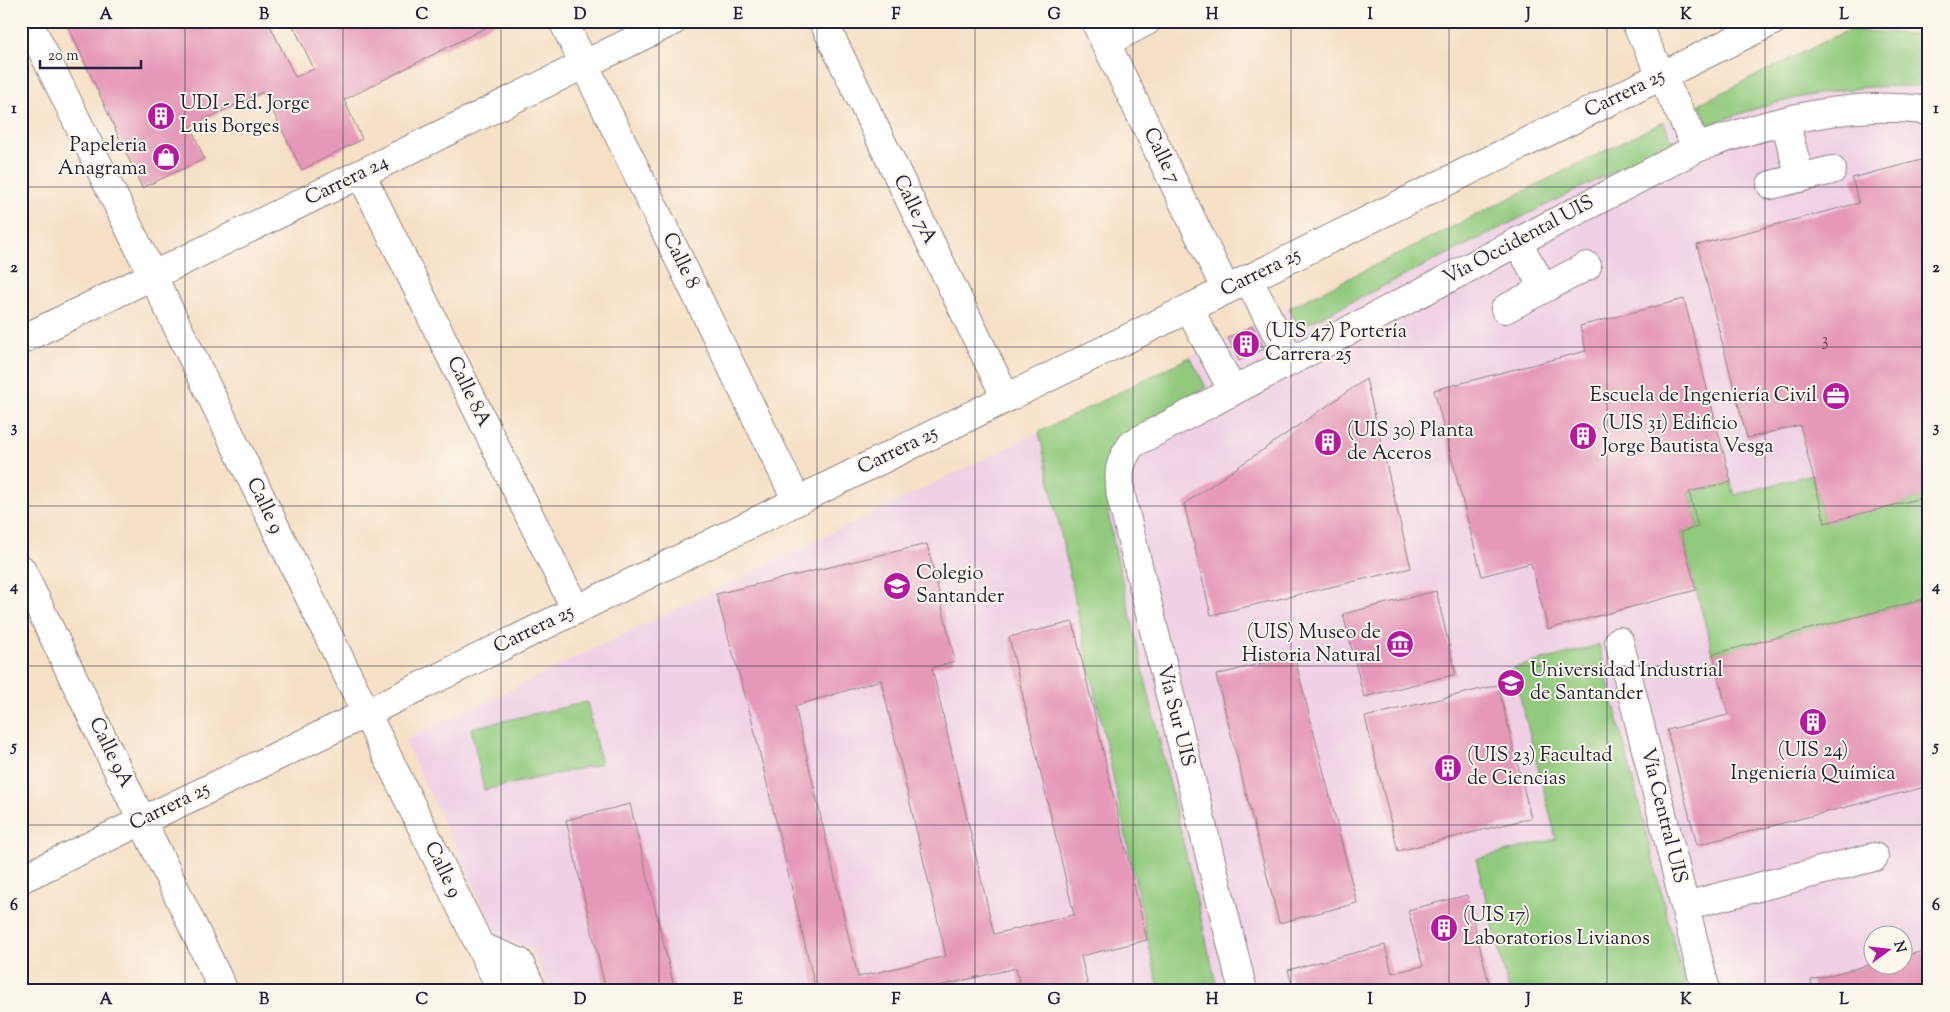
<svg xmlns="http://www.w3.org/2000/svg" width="1950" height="1012" viewBox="0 0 1950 1012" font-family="'Sorts Mill Goudy',serif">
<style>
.built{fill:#f0d0e5;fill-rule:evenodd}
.green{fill:#91ca7d;stroke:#5a765c}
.building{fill:#e598b7;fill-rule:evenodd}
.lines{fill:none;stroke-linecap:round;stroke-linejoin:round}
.minor-casing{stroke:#8c8180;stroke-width:30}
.minor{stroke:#fff;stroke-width:28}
.grid{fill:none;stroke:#22223b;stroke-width:1;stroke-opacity:0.55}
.labels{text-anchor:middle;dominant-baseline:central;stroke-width:4;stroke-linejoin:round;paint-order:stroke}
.number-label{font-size:18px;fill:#53405a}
.street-label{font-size:20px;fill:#22223b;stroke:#fbf7ec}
.poi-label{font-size:20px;fill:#22223b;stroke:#fbf7ec;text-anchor:start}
.neatline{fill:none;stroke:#22223b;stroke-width:2}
.grid-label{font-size:16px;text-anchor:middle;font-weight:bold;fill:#22223b}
</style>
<rect width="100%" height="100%" fill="#fbf7ec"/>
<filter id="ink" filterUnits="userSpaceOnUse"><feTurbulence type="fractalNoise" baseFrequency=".02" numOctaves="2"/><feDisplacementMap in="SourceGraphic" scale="10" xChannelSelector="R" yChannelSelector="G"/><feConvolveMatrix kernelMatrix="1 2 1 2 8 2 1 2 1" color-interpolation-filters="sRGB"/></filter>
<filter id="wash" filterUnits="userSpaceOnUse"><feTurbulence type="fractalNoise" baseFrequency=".0096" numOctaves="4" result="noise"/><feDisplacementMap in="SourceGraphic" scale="20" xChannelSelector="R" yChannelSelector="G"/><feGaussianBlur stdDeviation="1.12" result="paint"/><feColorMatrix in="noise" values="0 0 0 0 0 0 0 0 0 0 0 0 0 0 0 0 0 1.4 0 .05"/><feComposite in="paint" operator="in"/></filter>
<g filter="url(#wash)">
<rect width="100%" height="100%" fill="#f6e0c6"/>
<path class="built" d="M1848 30 1929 35V991H552L531 949 498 937 405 741 1039 432ZM1872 934H1902V964H1872Z"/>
<g class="green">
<path d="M1848 30 1929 35V87C1854 82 1778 98 1709 125L1699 104Z"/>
<path d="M1663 122 1673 142 1299 328 1289 308Z"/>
<path d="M1190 357 1206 387 1118 438 1108 457 1105 495 1114 545 1218 991H1159L1039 432Z"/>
<path d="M1812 474 1825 522 1929 496V598L1713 654 1681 532 1698 527 1689 492 1731 482 1735 495Z"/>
<path d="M1599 645 1685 987 1671 991H1509L1476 859 1556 839 1513 668Z"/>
<path d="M587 702 601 764 484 790 471 728Z"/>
</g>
<g id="blocks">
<g class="building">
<path d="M66 21H268L295 77 314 69 291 21H499L344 100 362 139 302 170 263 92 191 126 204 159 142 188Z"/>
<path d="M1929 158V496L1825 523 1800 425 1747 438 1697 245 1859 203 1852 178Z"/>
<path d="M1684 299 1731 482 1689 492 1698 527 1681 532 1696 590 1548 629 1531 563 1482 576 1434 390 1586 351 1580 326Z"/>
<path d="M1252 326 1264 349 1239 361 1228 338Z"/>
<path d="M1366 379 1411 568 1211 615 1184 504Z"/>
<path d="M927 544 955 661 932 668 994 934 1074 915 1009 637 1073 622 1147 940 1081 956 1089 991H1021L1016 968 939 986 940 991H816L751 716 716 594ZM881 680 946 956 858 977 795 706Z"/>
<path d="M1436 591 1456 674 1364 697 1343 614Z"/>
<path d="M1929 598V786L1697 845 1667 730 1728 715 1713 654Z"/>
<path d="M1294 655 1357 903 1279 923 1216 675Z"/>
<path d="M1498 685 1531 818 1398 851 1365 717Z"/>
<path d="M630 804 675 991H606L566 820Z"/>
<path d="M1467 895 1491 991H1294L1288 970 1385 945 1392 973 1423 966 1408 910Z"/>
<path d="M1929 950V991H1813L1811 980 1872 964H1902V956Z"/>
</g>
</g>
</g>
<g filter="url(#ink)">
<use href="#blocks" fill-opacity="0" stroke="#8c8180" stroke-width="1"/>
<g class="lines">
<g class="minor-casing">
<g id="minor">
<path d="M28 21 502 991"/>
<path d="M563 21 797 501"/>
<path d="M823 21 1006 398"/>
<path d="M1095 21 1226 290"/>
<path d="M1635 21 1697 148"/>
<path d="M1105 43 1147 21"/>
<path d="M1785 121 1800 178"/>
<path d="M361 174 576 610"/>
<path d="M1771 185 1832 170"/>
<path d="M1517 242 1544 288"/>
<path d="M1248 279 1291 361"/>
<path d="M1189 309 1233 391"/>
<path d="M1505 309 1587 266"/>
<path d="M21 340 673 21"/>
<path d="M21 569 224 991"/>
<path d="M1619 641 1706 991"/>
<path d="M21 879 348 722 1773 21"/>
<path d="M1685 906 1874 857"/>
<path d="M481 947 519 962 533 991"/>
<path d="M1243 991 1121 496C1118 472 1118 464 1132 444L1697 148C1769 122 1852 99 1929 111"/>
</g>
</g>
<use href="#minor" class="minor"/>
</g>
</g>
<path class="grid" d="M185 21V991M343 21V991M501 21V991M659 21V991M817 21V991M975 21V991M1133 21V991M1291 21V991M1449 21V991M1607 21V991M1765 21V991M21 187H1929M21 347H1929M21 506H1929M21 666H1929M21 825H1929"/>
<defs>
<g id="building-disc" transform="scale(1.4375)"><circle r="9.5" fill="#b5179e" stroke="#fbf7ec"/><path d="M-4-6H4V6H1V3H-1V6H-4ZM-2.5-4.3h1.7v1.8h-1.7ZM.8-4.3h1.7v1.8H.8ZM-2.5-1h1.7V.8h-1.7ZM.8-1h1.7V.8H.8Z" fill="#fff"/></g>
<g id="shop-disc" transform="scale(1.4375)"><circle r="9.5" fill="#b5179e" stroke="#fbf7ec"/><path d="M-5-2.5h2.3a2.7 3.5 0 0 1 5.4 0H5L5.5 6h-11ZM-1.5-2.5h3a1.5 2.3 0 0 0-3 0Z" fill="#fff"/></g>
<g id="office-disc" transform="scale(1.4375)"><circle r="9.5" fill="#b5179e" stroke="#fbf7ec"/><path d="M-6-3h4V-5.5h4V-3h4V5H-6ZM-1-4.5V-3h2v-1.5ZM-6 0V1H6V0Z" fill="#fff"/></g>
<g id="school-disc" transform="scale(1.4375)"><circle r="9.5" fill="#b5179e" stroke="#fbf7ec"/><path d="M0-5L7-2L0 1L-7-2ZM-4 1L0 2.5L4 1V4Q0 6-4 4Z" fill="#fff"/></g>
<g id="museum-disc" transform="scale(1.4375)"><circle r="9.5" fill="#b5179e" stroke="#fbf7ec"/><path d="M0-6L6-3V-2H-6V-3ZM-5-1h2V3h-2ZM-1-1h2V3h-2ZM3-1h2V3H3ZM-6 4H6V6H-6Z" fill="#fff"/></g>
<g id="university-disc" transform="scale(1.4375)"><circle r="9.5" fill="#b5179e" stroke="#fbf7ec"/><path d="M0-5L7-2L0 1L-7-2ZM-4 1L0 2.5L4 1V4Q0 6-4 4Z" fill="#fff"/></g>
</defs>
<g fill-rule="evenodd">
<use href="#building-disc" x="161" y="116"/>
<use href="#shop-disc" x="166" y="157"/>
<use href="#building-disc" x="1246" y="344"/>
<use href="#office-disc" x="1836" y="396"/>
<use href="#building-disc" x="1583" y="436"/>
<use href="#building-disc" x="1328" y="442"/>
<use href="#school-disc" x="897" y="586"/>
<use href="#museum-disc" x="1400" y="644"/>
<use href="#university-disc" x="1511" y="683"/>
<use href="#building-disc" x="1813" y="722"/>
<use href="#building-disc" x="1448" y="768"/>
<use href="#building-disc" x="1444" y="928"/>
</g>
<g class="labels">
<g class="number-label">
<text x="1825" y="341">3</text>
</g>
<g class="street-label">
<text transform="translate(1625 94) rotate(-26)">Carrera 25</text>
<text transform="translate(1161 156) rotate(64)">Calle 7</text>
<text transform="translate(347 181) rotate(-26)">Carrera 24</text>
<text transform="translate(914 210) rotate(64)">Calle 7A</text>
<text transform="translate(1519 241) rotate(-28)">Vía Occidental UIS</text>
<text transform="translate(680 261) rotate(64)">Calle 8</text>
<text transform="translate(1261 273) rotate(-26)">Carrera 25</text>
<text transform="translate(468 392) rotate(64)">Calle 8A</text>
<text transform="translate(898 451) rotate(-26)">Carrera 25</text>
<text transform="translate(264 506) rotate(64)">Calle 9</text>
<text transform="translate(534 630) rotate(-26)">Carrera 25</text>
<text transform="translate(1175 716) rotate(76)">Vía Sur UIS</text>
<text transform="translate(110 753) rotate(64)">Calle 9A</text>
<text transform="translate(170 807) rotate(-26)">Carrera 25</text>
<text transform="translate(1663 816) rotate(76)">Vía Central UIS</text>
<text transform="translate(442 870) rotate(64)">Calle 9</text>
</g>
<g class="poi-label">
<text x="180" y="104">UDI - Ed. Jorge<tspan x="180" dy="23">Luis Borges</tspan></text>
<text x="147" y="146" text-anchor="end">Papeleria<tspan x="147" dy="23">Anagrama</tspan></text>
<text x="1265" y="332">(UIS 47) Portería<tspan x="1265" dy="23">Carrera 25</tspan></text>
<text x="1817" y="396" text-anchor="end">Escuela de Ingeniería Civil</text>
<text x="1602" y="424">(UIS 31) Edificio<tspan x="1602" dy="23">Jorge Bautista Vesga</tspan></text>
<text x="1347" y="431">(UIS 30) Planta<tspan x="1347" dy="23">de Aceros</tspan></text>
<text x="916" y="574">Colegio<tspan x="916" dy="23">Santander</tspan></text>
<text x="1381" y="633" text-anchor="end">(UIS) Museo de<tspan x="1381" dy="23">Historia Natural</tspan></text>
<text x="1530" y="671">Universidad Industrial<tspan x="1530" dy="23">de Santander</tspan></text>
<text x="1813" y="751" text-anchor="middle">(UIS 24)<tspan x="1813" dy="23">Ingeniería Química</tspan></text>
<text x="1467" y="756">(UIS 23) Facultad<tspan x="1467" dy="23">de Ciencias</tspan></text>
<text x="1463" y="916">(UIS 17)<tspan x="1463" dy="23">Laboratorios Livianos</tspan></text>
</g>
</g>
<rect width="1950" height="1012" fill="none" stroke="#fbf7ec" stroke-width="55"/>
<g transform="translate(1888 950) rotate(75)"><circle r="24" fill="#fbf7ec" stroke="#a4a2a5"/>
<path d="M0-4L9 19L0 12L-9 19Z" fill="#b5179e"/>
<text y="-8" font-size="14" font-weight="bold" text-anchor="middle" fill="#22223b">N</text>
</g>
<path d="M40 60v8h101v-8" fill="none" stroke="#22223b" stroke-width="2.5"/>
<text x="48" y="60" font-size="15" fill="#22223b" stroke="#fbf7ec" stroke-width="4" paint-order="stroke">20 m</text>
<rect x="28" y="28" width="1894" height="956" class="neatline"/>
<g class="grid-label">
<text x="106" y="19">A</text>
<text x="264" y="19">B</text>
<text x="422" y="19">C</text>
<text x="580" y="19">D</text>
<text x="738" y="19">E</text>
<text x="896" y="19">F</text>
<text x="1054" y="19">G</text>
<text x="1212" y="19">H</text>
<text x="1370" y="19">I</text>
<text x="1528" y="19">J</text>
<text x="1686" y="19">K</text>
<text x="1844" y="19">L</text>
<text x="14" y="113">1</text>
<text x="1936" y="113">1</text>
<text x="14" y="272">2</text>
<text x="1936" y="272">2</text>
<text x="14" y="432">3</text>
<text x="1936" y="432">3</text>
<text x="14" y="591">4</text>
<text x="1936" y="591">4</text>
<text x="14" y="751">5</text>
<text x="1936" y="751">5</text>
<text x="14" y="910">6</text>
<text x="1936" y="910">6</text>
<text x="106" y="1004">A</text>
<text x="264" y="1004">B</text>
<text x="422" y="1004">C</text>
<text x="580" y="1004">D</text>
<text x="738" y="1004">E</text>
<text x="896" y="1004">F</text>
<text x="1054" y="1004">G</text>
<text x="1212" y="1004">H</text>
<text x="1370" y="1004">I</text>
<text x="1528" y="1004">J</text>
<text x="1686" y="1004">K</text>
<text x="1844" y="1004">L</text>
</g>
</svg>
